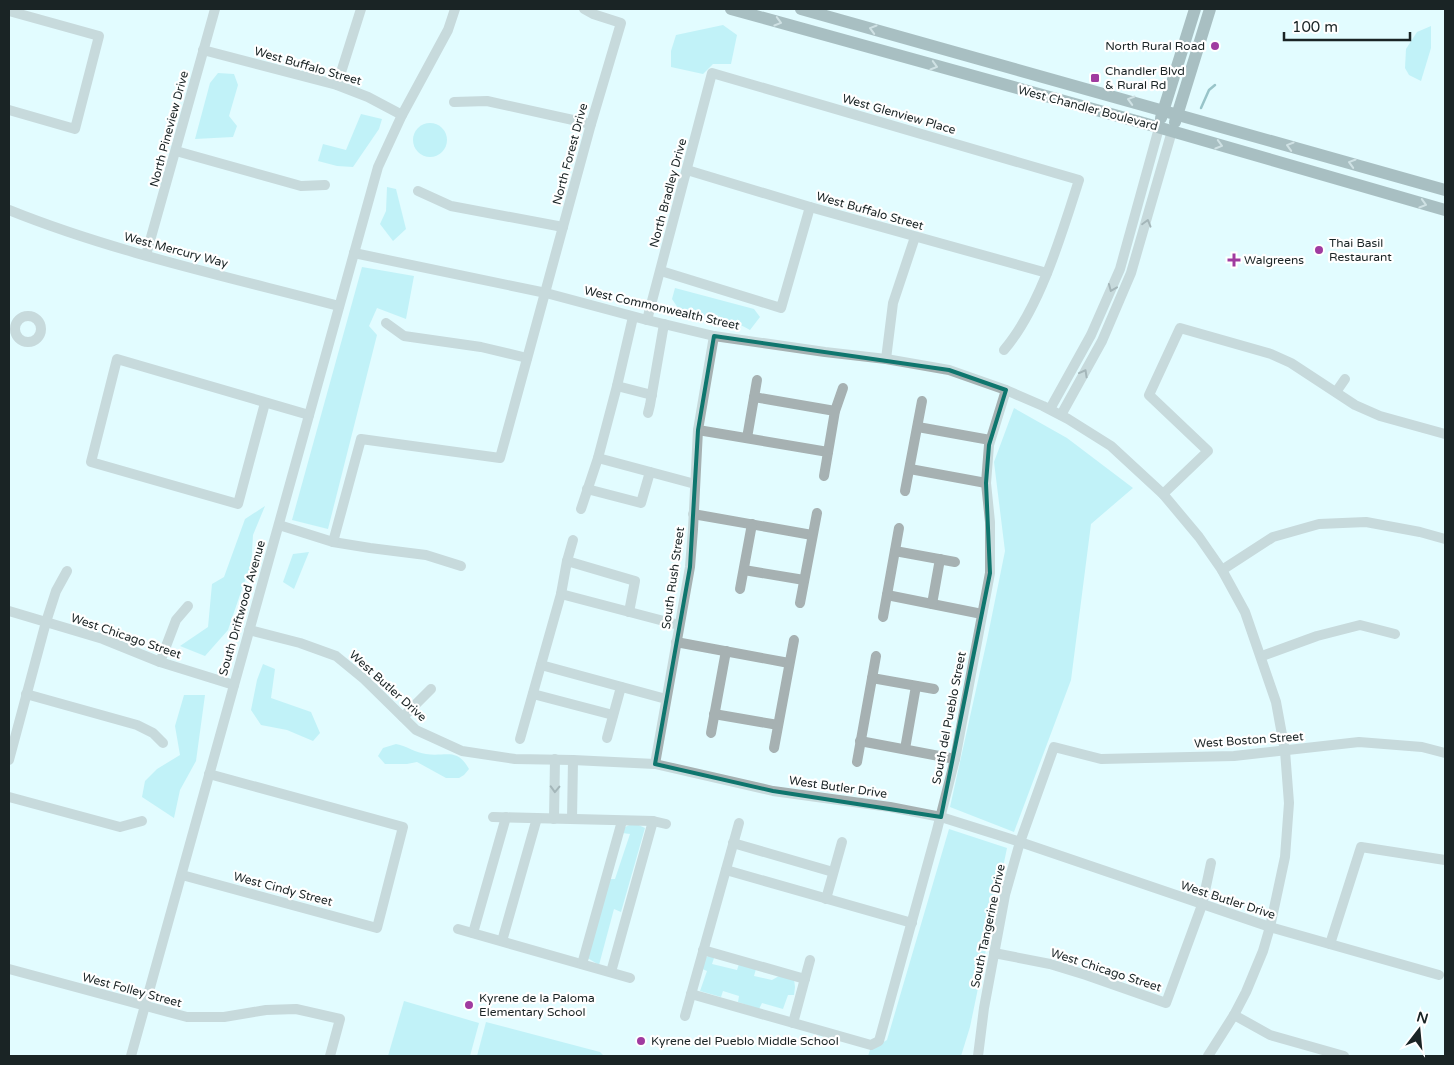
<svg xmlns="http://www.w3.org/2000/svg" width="1454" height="1065" viewBox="0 0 1454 1065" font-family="'Varela Round',sans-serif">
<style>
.green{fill:#9ae7ef}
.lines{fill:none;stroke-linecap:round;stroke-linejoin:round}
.stream{stroke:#3e8288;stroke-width:2.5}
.minor{stroke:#a6b1b2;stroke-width:10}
.major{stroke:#637779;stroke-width:12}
.oneway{stroke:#b9c2c3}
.oneway2{stroke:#596364}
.marked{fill:none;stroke:#0f766e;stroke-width:4;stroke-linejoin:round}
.poi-dot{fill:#a03ba0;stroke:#fff;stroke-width:2}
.labels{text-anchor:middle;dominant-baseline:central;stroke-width:4.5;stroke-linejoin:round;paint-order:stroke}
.poi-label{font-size:12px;fill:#1a2425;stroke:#fff;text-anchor:start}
.street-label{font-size:12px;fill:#1a2425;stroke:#fff}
</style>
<rect width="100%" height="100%" fill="#e2fcff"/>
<g class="green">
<path d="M723 25 737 35 731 64H713L703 74 671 67V51L676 35Z"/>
<path d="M1431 26V48L1421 81 1409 75 1405 68 1406 49 1417 32Z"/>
<path d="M218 73 234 74 238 85 229 116 237 126 233 137 195 139 210 83Z"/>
<path d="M361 114 382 119 379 129 353 167 337 166 318 161 323 144 346 150Z"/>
<circle cx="430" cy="140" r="17"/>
<path d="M387 187 396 189 406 229 393 241 380 224 386 211Z"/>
<path d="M362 267 414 276 406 319 377 308 369 326 377 335 328 529 292 520Z"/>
<path d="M675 288 754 309 760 317 750 330C730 319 707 312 684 317L672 299Z"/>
<path d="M1014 408 1067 438 1133 488 1091 524 1071 680 1014 832 950 807 987 640 1005 551 994 462Z"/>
<path d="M265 506 253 535 251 568 244 583 228 630 205 656 180 646 208 627 212 584 224 577 245 519Z"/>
<path d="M309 552 294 589 283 582 293 554Z"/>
<path d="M263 664 275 669 271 698 311 712 320 733 313 741 287 730 261 725 251 710 257 680Z"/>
<path d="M184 695H205L196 761 180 790 174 818 142 797 145 781 157 769 180 755 175 726Z"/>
<path d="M396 744C407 746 416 753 426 754 446 757 457 747 469 769L464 775 459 778H446L417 762 407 764H385L378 756 383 748Z"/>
<path d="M634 823 645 828 621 912 614 909 599 965 586 957 610 879H615L630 834 622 833 625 827Z"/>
<path d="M949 829 1007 848 970 1027 961 1056H868L870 1050 887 1040Z"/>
<path d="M710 955 714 958 712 964 737 970 739 964 756 969 754 976 772 980 779 976 794 979 795 987 794 995H788L783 1009 762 1003 759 1009 738 1002 739 996 723 991 721 997 700 991 707 971 700 968 703 959Z"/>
<path d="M404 1001 479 1023 470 1056H388Z"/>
<path d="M486 1022 600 1052 604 1056H477Z"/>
</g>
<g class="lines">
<path class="stream" d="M1201 108 1209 90 1215 85"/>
<g class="minor">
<path d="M9 11 99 36 75 129 9 110"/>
<path d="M203 50 337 85 368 97 402 115"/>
<path d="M337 85 361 9"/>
<path d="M454 102 487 101 591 124"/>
<path d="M176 151 301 186 325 185"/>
<path d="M687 170 810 207 1047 273"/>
<path d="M418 191 451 206 563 227"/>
<path d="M9 210C113 252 229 277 339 306"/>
<path d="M354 253 546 293 647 320 714 336 825 352 886 359 949 370 1006 390 1043 406 1068 419 1111 446 1163 494 1199 537 1222 570 1245 612 1276 702 1285 751 1289 803 1285 857 1270 927 1263 951 1246 992 1234 1015 1208 1056"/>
<path d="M146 255 215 9"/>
<path d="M661 271 781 308 810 207"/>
<circle cx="28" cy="329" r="13"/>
<path d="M647 320 712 73 1079 180C1062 233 1040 308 1004 350"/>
<path d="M386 323 404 336 481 347 527 358"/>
<path d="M886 359 893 303 915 237"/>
<path d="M617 386 652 395"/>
<path d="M1336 392 1345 379"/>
<path d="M754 397 835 411"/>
<path d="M265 403 238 504 91 462 117 359 309 415"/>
<path d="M1050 409 1091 335 1120 269 1159 128"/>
<path d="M648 413 650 405 664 324"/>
<path d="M1061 415 1102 341 1131 273 1172 131"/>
<path d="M918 427 990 440"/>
<path d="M698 430 828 452"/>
<path d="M747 438 757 380"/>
<path d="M598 458 695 484"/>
<path d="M910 469 986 483"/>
<path d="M824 476 835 411 843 388"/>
<path d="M587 489 641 503 650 472"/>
<path d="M905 491 922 401"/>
<path d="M1163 494 1208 451 1149 395 1180 328 1271 354 1291 363 1355 405 1380 416 1445 434"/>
<path d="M581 509 598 458 617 386 633 317"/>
<path d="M693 514 812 535"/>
<path d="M279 525 333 542 370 548 426 555 461 566"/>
<path d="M333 542 361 439 500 458 591 124 621 23 593 14 584 9"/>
<path d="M895 551 955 562"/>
<path d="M567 561 635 581 629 612"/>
<path d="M744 570 804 580"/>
<path d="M1222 570 1273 537 1319 524 1366 522 1420 532 1445 539"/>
<path d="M740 589 752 524"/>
<path d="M561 594 679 625"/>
<path d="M887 595 982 614"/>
<path d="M800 603 817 513"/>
<path d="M932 604 940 559"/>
<path d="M9 611 103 639 160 662 234 685"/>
<path d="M883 617 899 528"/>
<path d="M249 630 300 643 336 656 364 679 416 730 462 751 515 759 573 760 655 764 773 791 890 807 941 817 1020 842 1270 927 1439 975"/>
<path d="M676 642 789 663"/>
<path d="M1262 656 1317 636 1360 625 1395 634"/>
<path d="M160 662 176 620 188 606"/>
<path d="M541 665 666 699"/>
<path d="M872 678 934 689"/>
<path d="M26 694 137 725 153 733 163 743"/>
<path d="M533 694 613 715"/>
<path d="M714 714 778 725"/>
<path d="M403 717 431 689"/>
<path d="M711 733 726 651"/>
<path d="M607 738 621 687"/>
<path d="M520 739 561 594 567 561 573 540"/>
<path d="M860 741 955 759"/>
<path d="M774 748 794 640"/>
<path d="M905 749 916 686"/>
<path d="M9 760 46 622 56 591 67 571"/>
<path d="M857 762 876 656"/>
<path d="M655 764 690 567 693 529 698 430 714 336"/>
<path d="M9 797 120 827 142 821"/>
<path d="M493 817 653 821 666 824"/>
<path d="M554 819 555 759"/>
<path d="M572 819 573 760"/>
<path d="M733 843 833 872"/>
<path d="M726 870 912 923"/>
<path d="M182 875 377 928 403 827 209 774"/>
<path d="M826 899 842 842"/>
<path d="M458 929 630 978"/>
<path d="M473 933 506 817"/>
<path d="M502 941 537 818"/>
<path d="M1330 944 1361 847 1445 860"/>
<path d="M703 950 805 979"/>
<path d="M994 953 1050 964 1086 975 1166 1003 1202 905 1211 863"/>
<path d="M582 964 622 821"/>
<path d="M9 969 187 1017H224L266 1010 296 1009 340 1019 330 1056"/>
<path d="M611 972 653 821"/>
<path d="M691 994 871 1045 879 1041 937 830 955 759 990 573V522L986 483 989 445 1006 390"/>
<path d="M1234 1015 1270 1035 1344 1056"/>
<path d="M685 1016 739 823"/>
<path d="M793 1023 810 960"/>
<path d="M131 1056 378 167 402 115 448 30 455 9"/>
<path d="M978 1056 984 1008 1005 895 1020 842 1054 747 1101 759 1234 756 1359 742 1422 747 1445 753"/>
</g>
<g class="major">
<path d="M731 9 1147 124 1445 210"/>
<path d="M801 9 1445 190"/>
<path d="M1161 118 1195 9"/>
<path d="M1175 122 1210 9"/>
</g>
</g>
<defs><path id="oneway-chevron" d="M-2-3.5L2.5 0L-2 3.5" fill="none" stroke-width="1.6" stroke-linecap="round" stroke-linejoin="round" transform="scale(1.25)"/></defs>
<g class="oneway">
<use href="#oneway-chevron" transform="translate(778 22) rotate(16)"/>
<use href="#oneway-chevron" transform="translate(873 29) rotate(-164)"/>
<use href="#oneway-chevron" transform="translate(934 66) rotate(16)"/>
<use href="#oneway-chevron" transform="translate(1131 100) rotate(-164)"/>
<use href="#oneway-chevron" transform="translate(1219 145) rotate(16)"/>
<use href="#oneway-chevron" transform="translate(1290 146) rotate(-164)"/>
<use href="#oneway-chevron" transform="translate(1352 163) rotate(-164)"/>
<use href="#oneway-chevron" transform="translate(1423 204) rotate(16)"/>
</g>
<g class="oneway2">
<use href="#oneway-chevron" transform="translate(1147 223) rotate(-74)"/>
<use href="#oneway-chevron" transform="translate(1112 288) rotate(112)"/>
<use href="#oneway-chevron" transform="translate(1084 373) rotate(-61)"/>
<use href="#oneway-chevron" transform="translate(555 789) rotate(92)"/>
</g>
<path d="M0 0H1454V1065H0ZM714 336 949 370 1006 390 989 445 986 483 990 573 941 817 773 791 655 764 690 567 698 430Z" fill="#e2fcff" fill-opacity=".55" fill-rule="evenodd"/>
<path class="marked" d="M714 336 949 370 1006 390 989 445 986 483 990 573 941 817 773 791 655 764 690 567 698 430Z"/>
<g class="poi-dot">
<circle cx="1215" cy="46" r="5"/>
<rect x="1090" y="73" width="10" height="10" rx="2.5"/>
<circle cx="1319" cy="250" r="5"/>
<path d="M1231.5 252.5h5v5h5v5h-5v5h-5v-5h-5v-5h5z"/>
<circle cx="469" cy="1005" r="5"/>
<circle cx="641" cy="1041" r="5"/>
</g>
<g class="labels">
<g class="poi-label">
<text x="1205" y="46" text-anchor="end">North Rural Road</text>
<text x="1105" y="71">Chandler Blvd<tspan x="1105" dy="14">&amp; Rural Rd</tspan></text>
<text x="1329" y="243">Thai Basil<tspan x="1329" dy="14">Restaurant</tspan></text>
<text x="1244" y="260">Walgreens</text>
<text x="479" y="998">Kyrene de la Paloma<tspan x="479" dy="14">Elementary School</tspan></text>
<text x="651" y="1041">Kyrene del Pueblo Middle School</text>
</g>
<g class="street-label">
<text transform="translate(308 66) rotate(16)">West Buffalo Street</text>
<text transform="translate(1088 108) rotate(15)">West Chandler Boulevard</text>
<text transform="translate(899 114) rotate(16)">West Glenview Place</text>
<text transform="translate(169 129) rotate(-75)">North Pineview Drive</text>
<text transform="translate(570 154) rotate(-75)">North Forest Drive</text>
<text transform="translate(668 193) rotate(-75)">North Bradley Drive</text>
<text transform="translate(870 211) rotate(16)">West Buffalo Street</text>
<text transform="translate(176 250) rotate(15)">West Mercury Way</text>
<text transform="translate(662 308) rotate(13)">West Commonwealth Street</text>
<text transform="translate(673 578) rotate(-82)">South Rush Street</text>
<text transform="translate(242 608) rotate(-74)">South Driftwood Avenue</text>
<text transform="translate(126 636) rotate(19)">West Chicago Street</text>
<text transform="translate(388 686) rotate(42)">West Butler Drive</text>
<text transform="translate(949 718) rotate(-79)">South del Pueblo Street</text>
<text transform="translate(1249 740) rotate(-4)">West Boston Street</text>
<text transform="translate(838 787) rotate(8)">West Butler Drive</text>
<text transform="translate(283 889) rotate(15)">West Cindy Street</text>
<text transform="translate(1228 900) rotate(18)">West Butler Drive</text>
<text transform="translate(988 926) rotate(-78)">South Tangerine Drive</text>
<text transform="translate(1106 970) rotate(18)">West Chicago Street</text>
<text transform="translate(132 990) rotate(15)">West Folley Street</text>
</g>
</g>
<rect width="1454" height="1065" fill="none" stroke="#1a2425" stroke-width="20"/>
<g transform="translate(1419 1030) rotate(16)" stroke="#ffffff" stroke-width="4" paint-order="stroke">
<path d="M0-4L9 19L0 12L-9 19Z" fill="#1a2425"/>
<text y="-8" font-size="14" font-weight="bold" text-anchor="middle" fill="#1a2425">N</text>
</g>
<path d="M1284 32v8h126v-8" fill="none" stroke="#1a2425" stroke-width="2.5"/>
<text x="1292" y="32" font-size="15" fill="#1a2425" stroke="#ffffff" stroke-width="4" paint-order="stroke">100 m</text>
</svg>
